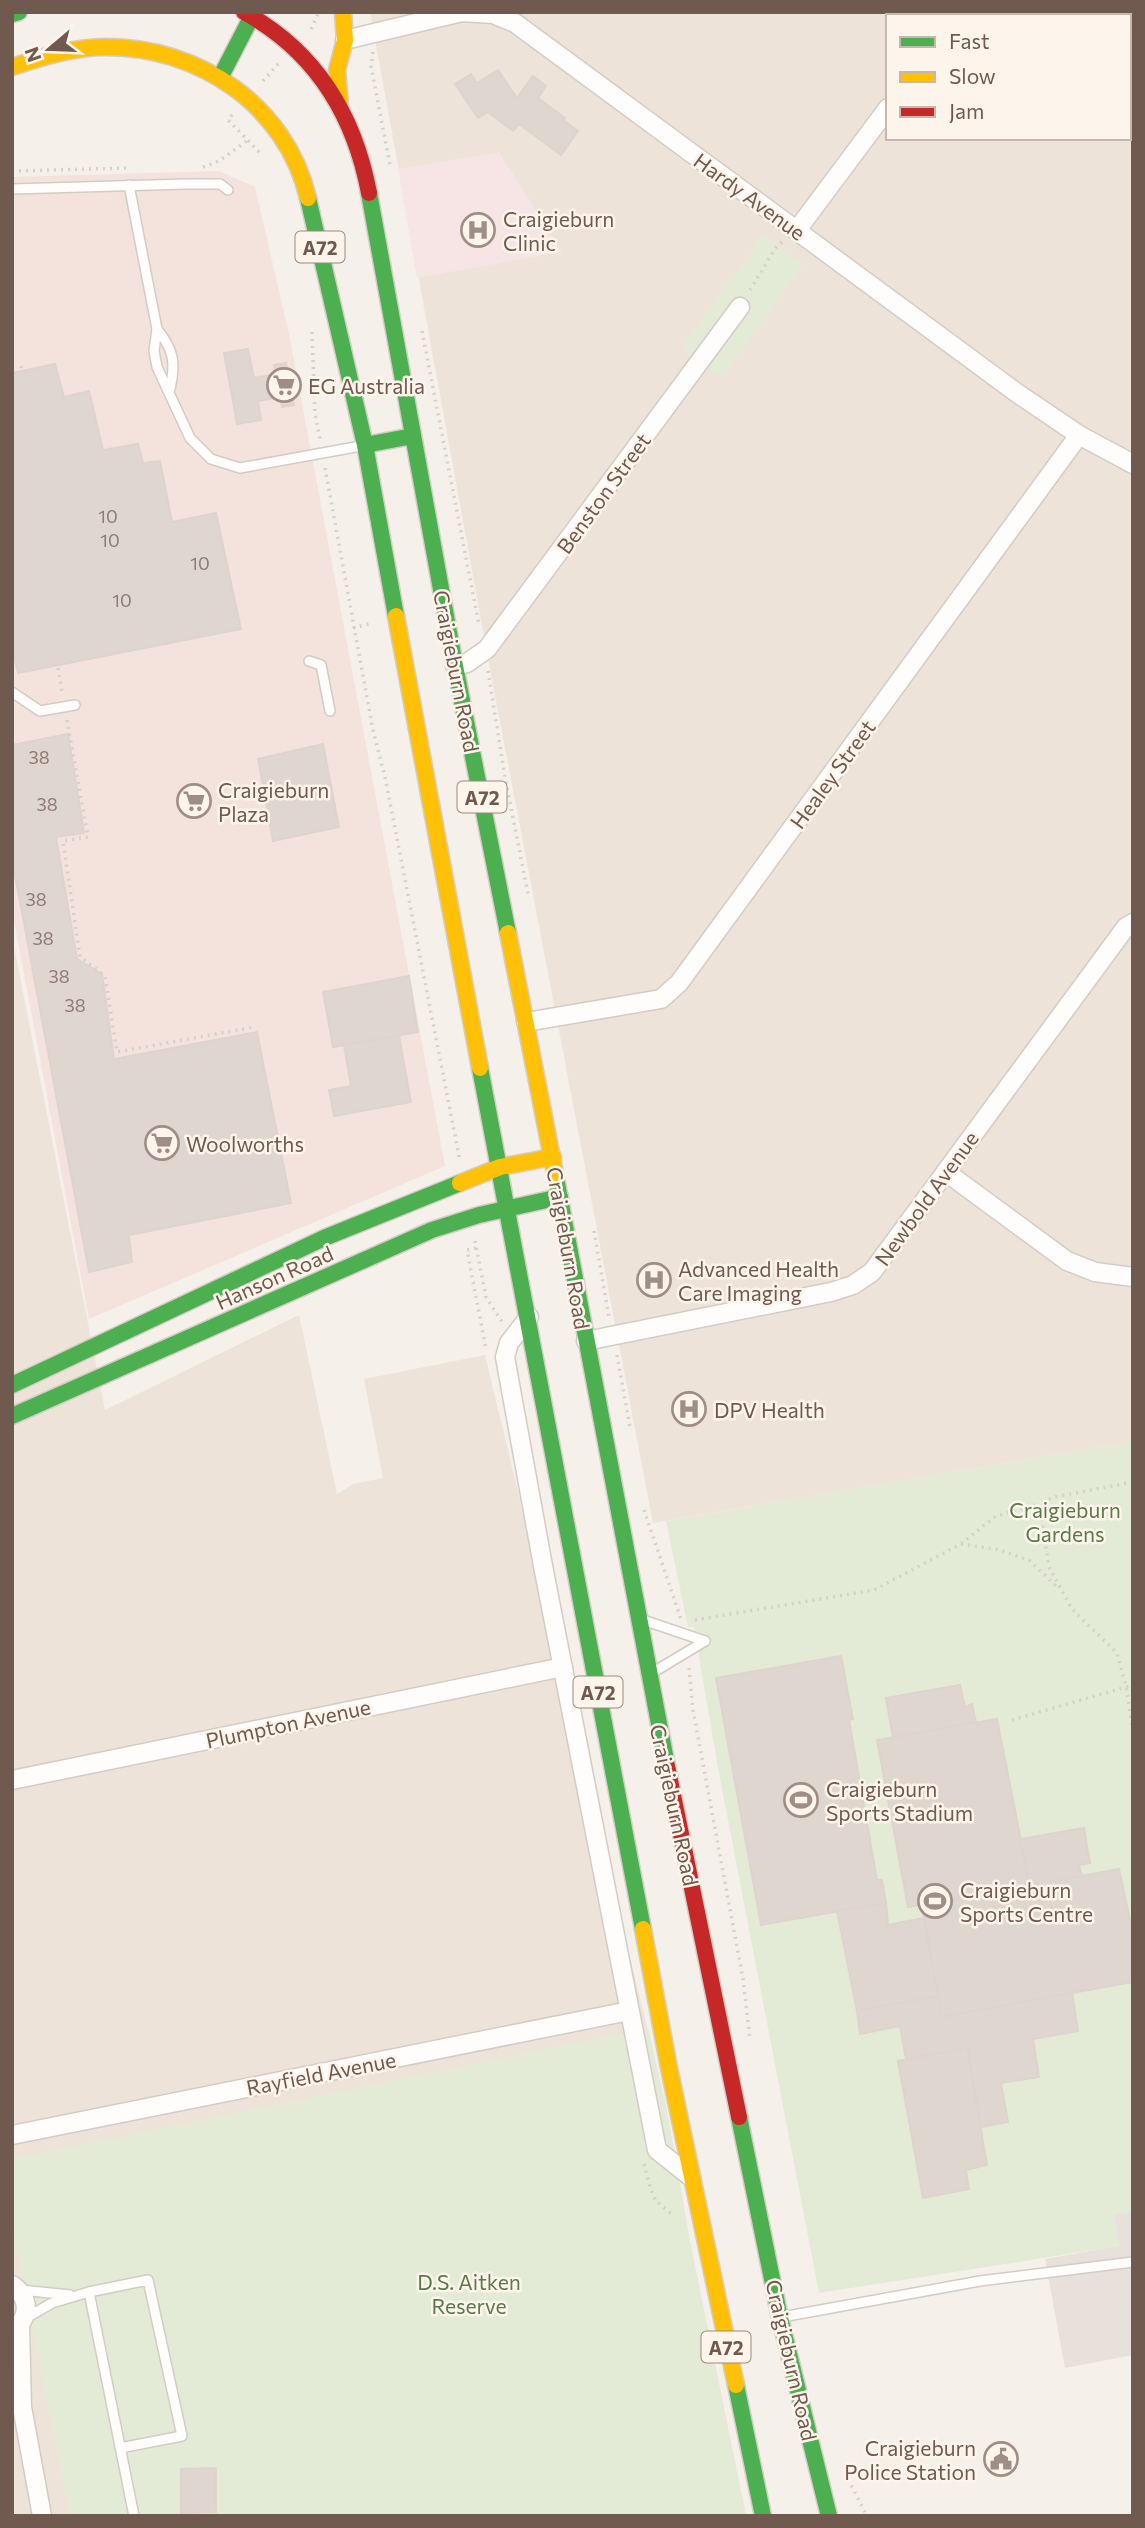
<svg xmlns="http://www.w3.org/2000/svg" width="1145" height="2528" viewBox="0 0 1145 2528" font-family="Commissioner,sans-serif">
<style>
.residential{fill:#eee3d8;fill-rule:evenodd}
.commercial{fill:#f3e3dc}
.industrial{fill:#e7e0db}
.medical{fill:#f7e4e4}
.green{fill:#e3ead6}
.building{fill:#dfd6d0;stroke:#ded4cd;stroke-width:2}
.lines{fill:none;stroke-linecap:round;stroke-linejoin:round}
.lane-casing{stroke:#d3ccc5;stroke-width:12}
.street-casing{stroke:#d3ccc5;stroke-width:21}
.fast-casing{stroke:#d4cdc7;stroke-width:19}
.slow-casing{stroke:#d4cdc7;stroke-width:19}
.jam-casing{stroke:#d4cdc7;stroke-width:19}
.path{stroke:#d6d0cb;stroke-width:3.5;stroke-dasharray:2 5;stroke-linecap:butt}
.lane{stroke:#fefdfc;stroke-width:9}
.street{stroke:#fefdfc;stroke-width:18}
.fast{stroke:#4caf50;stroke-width:16}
.slow{stroke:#ffc107;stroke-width:16}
.jam{stroke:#c62828;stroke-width:16}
.labels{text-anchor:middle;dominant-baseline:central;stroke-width:5;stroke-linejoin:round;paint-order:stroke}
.number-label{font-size:18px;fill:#8e7b71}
.shield{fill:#fdf5ec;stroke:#9a887d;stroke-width:2}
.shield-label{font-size:19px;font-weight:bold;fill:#70594e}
.street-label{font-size:21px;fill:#70594e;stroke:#fdf5ec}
.poi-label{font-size:21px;fill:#70594e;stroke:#fdf5ec;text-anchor:start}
.park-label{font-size:21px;fill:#5a7a4a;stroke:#fdf5ec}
</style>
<rect width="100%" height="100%" fill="#f6f0ea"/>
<g class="residential">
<path d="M370 12H1133V1441L653 1523 493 685ZM888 16H1129V138H888Z"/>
<path d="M12 936 105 1410 299 1315 337 1494 353 1484 383 1478 364 1379 485 1355 666 2106 691 2247 746 2516H12Z"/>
</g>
<path class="commercial" d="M219 171 255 187 289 334 445 1166 89 1319 12 910V177Z"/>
<path class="industrial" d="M1133 2211V2355L1065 2368 1045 2259 1119 2246 1114 2214Z"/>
<path class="medical" d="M499 152 562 252 417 278 398 169Z"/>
<g class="green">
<path d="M763 235 803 265 722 377 681 348Z"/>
<path d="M1133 1441V2211L1114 2215 1120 2246 819 2293 718 1768 694 1627H688L666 1521Z"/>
<path d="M648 2028 666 2106 691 2247 746 2516H70L12 2226V2159Z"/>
</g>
<g class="building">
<path d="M498 70 517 98 533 76 546 86 538 98 565 118 563 120 578 131 561 155 519 124 513 131 488 112 478 118 455 84 471 74 477 83Z"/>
<path d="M248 349 254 378 276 374 280 397 258 401 261 420 237 424 224 353Z"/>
<path d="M286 363 294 405 282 407 274 365Z"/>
<path d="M55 364 64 397 89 391 103 450 138 444 143 463 160 461 172 522 216 513 241 629 18 673 14 655 12 656V373Z"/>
<path d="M68 734 84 833 56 837 77 959 102 974 114 1059 257 1032 291 1203 129 1235 132 1262 89 1272 12 859V745Z"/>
<path d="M323 744 339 827 273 841 258 759Z"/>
<path d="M409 976 418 1032 333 1047 323 992Z"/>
<path d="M399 1036 411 1102 334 1116 329 1090 351 1086 344 1045Z"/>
<path d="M841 1656 853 1719 849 1720 877 1880H882L886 1903 761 1925 716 1678Z"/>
<path d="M960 1685 965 1707 972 1704 976 1722 893 1738 886 1698Z"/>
<path d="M997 1719 1030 1886 908 1907 877 1740Z"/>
<path d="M1084 1828 1090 1863 1079 1865 1082 1876 1030 1886 1020 1839Z"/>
<path d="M1119 1869 1133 1934V1982L941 2017 922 1906Z"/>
<path d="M886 1903 888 1925 924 1918 938 1996 857 2011 837 1911Z"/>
<path d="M1072 1993 1078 2031 1033 2039 1039 2077 1001 2083 1008 2122 981 2127 967 2048 906 2059 900 2026 860 2034 857 2011 938 1996 941 2017Z"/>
<path d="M967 2048 987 2165 966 2170 969 2189 923 2198 898 2061Z"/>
<path d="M216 2468V2512L181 2513V2469Z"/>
</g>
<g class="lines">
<g class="lane-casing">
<g id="lane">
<path d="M129 185 157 329 154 351 157 367 190 438 211 459 240 468 361 446"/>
<path d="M12 189 186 184H220L228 190"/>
<path d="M157 329C174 350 176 363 170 389"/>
<path d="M309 661 321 665 330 711"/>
<path d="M12 692 40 711 75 705"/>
<path d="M643 1620 705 1641"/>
<path d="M652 1673 705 1641"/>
<path d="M21 2290 70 2295"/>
<path d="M782 2317 980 2281 1133 2262"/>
<path d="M26 2318 52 2303 89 2292"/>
<path d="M120 2448 182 2436 148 2280 89 2292 134 2516"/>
</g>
</g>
<g class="street-casing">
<g id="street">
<path d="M1039 12 1044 16"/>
<path d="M956 16 958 12"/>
<path d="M345 40 462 12 493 14 515 23 1017 393 1079 435 1133 464"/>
<path d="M1129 78 1133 80"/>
<path d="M797 230 888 108"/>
<path d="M455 666 467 663 487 649 740 307"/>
<path d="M526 1022 661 999 679 983 1079 435"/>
<path d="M946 1172 1067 1261 1095 1272 1133 1277"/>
<path d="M529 1317 509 1343 505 1357 543 1566 657 2150 691 2177"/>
<path d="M586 1341 831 1292 853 1285 872 1272 1126 927 1133 923"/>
<path d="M12 1780 563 1667"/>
<path d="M12 2135 629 2011"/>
<path d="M12 2285C30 2297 31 2319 12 2330"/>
<path d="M20 2326 22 2407 42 2516"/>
</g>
</g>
<g class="fast-casing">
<g id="fast">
<path d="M12 14 19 12"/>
<path d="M221 76 252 16"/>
<path d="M369 193 455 666 508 933"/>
<path d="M308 198 365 445 396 616"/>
<path d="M365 445 413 436"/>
<path d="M480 1068 643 1929"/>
<path d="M555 1173 667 1766"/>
<path d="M12 1385 324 1238 460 1183"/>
<path d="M12 1416 432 1230 479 1215 560 1197"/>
<path d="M739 2117 780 2318 829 2516"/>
<path d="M736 2385 763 2516"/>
</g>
</g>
<g class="slow-casing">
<g id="slow">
<path d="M12 67C42 57 74 47 106 47 199 47 286 105 308 198"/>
<path d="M340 106 337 70 345 40 343 12"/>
<path d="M396 616 480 1068"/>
<path d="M508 933 555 1173"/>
<path d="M460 1183 500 1167 553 1157"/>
<path d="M643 1929 669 2068 736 2385"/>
</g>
</g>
<g class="jam-casing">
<g id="jam">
<path d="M244 12C315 51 354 113 369 193"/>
<path d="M667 1766 739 2117"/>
</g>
</g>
<g class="path">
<path d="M311 29 319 12"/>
<path d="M373 52 371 66 390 165"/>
<path d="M263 81 279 63"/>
<path d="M232 115 228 120 262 155"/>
<path d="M203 167 219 161 248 140"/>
<path d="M12 171 129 168"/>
<path d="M750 290 776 247 782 242"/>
<path d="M422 331 479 625"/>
<path d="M312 332 315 413 320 440"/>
<path d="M21 366 22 370"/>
<path d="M325 468 373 730 385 777 460 1161"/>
<path d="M353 628 372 623"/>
<path d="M166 643 167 648"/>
<path d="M58 668 62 692"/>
<path d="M488 671 505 777 528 894"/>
<path d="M67 720 88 837 63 841 80 957 105 976 117 1052 254 1027"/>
<path d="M594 1231 609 1317"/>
<path d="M475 1241 486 1297 502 1322"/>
<path d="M476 1248 467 1250 486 1349"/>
<path d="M617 1355 630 1427"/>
<path d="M1133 1482 1054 1497 1039 1504 1049 1567 1072 1609 1117 1653 1126 1686 1133 1732"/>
<path d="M644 1510 681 1619"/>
<path d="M961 1544 1000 1550 1030 1561 1058 1588"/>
<path d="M695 1620 874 1590 961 1544 996 1516 1039 1504"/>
<path d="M689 1668 693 1710 743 1979 750 2040"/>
<path d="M1012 1720 1133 1685"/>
<path d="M644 2164 651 2190 656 2201 674 2216"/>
<path d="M845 2473 867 2516"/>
</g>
<use href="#lane" class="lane"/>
<use href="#street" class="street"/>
<use href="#fast" class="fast"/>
<use href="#slow" class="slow"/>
<use href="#jam" class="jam"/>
</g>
<defs>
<g id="hospital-ring" transform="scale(1.75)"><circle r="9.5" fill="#fdf5ec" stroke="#9f8e85" stroke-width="1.5"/><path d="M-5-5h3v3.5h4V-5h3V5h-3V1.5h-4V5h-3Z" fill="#9f8e85"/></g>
<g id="supermarket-ring" transform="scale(1.75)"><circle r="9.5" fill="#fdf5ec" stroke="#9f8e85" stroke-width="1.5"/><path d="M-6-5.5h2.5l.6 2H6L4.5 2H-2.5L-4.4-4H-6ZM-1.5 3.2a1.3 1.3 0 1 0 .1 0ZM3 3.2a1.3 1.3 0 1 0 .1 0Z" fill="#9f8e85"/></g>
<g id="stadium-ring" transform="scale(1.75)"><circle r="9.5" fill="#fdf5ec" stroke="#9f8e85" stroke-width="1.5"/><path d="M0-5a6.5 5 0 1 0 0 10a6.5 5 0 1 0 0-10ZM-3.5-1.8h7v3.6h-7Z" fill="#9f8e85"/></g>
<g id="civic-ring" transform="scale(1.75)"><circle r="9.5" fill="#fdf5ec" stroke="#9f8e85" stroke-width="1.5"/><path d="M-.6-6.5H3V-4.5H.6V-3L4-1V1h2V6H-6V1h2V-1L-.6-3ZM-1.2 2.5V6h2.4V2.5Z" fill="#9f8e85"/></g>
</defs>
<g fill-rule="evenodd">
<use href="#hospital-ring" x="478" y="230"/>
<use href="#supermarket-ring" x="284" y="385"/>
<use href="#supermarket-ring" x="194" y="801"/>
<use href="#supermarket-ring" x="162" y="1143"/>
<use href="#hospital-ring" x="654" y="1280"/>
<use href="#hospital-ring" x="689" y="1409"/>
<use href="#stadium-ring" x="801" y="1800"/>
<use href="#stadium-ring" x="935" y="1901"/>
<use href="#civic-ring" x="1001" y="2459"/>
</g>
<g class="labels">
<g class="number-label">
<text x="108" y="516">10</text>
<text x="110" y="540">10</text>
<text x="200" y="563">10</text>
<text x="122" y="600">10</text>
<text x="39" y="757">38</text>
<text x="47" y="804">38</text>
<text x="36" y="899">38</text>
<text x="43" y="938">38</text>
<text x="59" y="976">38</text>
<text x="75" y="1005">38</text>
</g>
<g class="shield">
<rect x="295.5" y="231.5" width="49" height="31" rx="5"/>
<rect x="457.5" y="781.5" width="49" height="31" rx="5"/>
<rect x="573.5" y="1676.5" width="49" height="31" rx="5"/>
<rect x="701.5" y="2331.5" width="49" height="31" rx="5"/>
</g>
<g class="shield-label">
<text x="320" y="247">A72</text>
<text x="482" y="797">A72</text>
<text x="598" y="1692">A72</text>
<text x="726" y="2347">A72</text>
</g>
<g class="street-label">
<text transform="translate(750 196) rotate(36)">Hardy Avenue</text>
<text transform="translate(603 493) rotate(-54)">Benston Street</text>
<text transform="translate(457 671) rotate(79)">Craigieburn Road</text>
<text transform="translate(832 774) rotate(-54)">Healey Street</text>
<text transform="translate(926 1198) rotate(-54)">Newbold Avenue</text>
<text transform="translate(569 1248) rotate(80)">Craigieburn Road</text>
<text transform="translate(274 1277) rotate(-24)">Hanson Road</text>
<text transform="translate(288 1723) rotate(-12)">Plumpton Avenue</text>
<text transform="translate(675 1805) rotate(78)">Craigieburn Road</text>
<text transform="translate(321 2073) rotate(-11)">Rayfield Avenue</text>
<text transform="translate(792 2360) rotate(77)">Craigieburn Road</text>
</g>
<g class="poi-label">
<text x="503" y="218">Craigieburn<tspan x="503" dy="24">Clinic</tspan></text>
<text x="308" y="385">EG Australia</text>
<text x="218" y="789">Craigieburn<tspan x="218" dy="24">Plaza</tspan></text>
<text x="186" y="1143">Woolworths</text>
<text x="678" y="1268">Advanced Health<tspan x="678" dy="24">Care Imaging</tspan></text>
<text x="714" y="1409">DPV Health</text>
<text x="826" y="1788">Craigieburn<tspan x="826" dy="24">Sports Stadium</tspan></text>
<text x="960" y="1889">Craigieburn<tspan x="960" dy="24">Sports Centre</tspan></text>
<text x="976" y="2447" text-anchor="end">Craigieburn<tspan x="976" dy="24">Police Station</tspan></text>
</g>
<g class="park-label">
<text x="1065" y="1509">Craigieburn<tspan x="1065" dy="24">Gardens</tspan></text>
<text x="469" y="2281">D.S. Aitken<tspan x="469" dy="24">Reserve</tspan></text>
</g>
</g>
<rect width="1145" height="2528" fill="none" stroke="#70594e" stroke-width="28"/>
<rect x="886" y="14" width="245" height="126" fill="#fdf5ec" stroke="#c5b7ad" stroke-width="2"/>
<rect x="900" y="37" width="35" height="10" fill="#4caf50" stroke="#c5b7ad" stroke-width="2"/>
<text x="949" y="49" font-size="21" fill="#70594e">Fast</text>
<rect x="900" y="72" width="35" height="10" fill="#ffc107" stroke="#c5b7ad" stroke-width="2"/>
<text x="949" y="84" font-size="21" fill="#70594e">Slow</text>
<rect x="900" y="107" width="35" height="10" fill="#c62828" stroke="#c5b7ad" stroke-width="2"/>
<text x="949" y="119" font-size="21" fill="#70594e">Jam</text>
<g transform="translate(49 49) rotate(251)" stroke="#fdf5ec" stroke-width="5" paint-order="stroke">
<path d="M0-5L12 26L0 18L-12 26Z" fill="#70594e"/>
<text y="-10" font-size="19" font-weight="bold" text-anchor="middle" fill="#70594e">N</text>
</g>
</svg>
